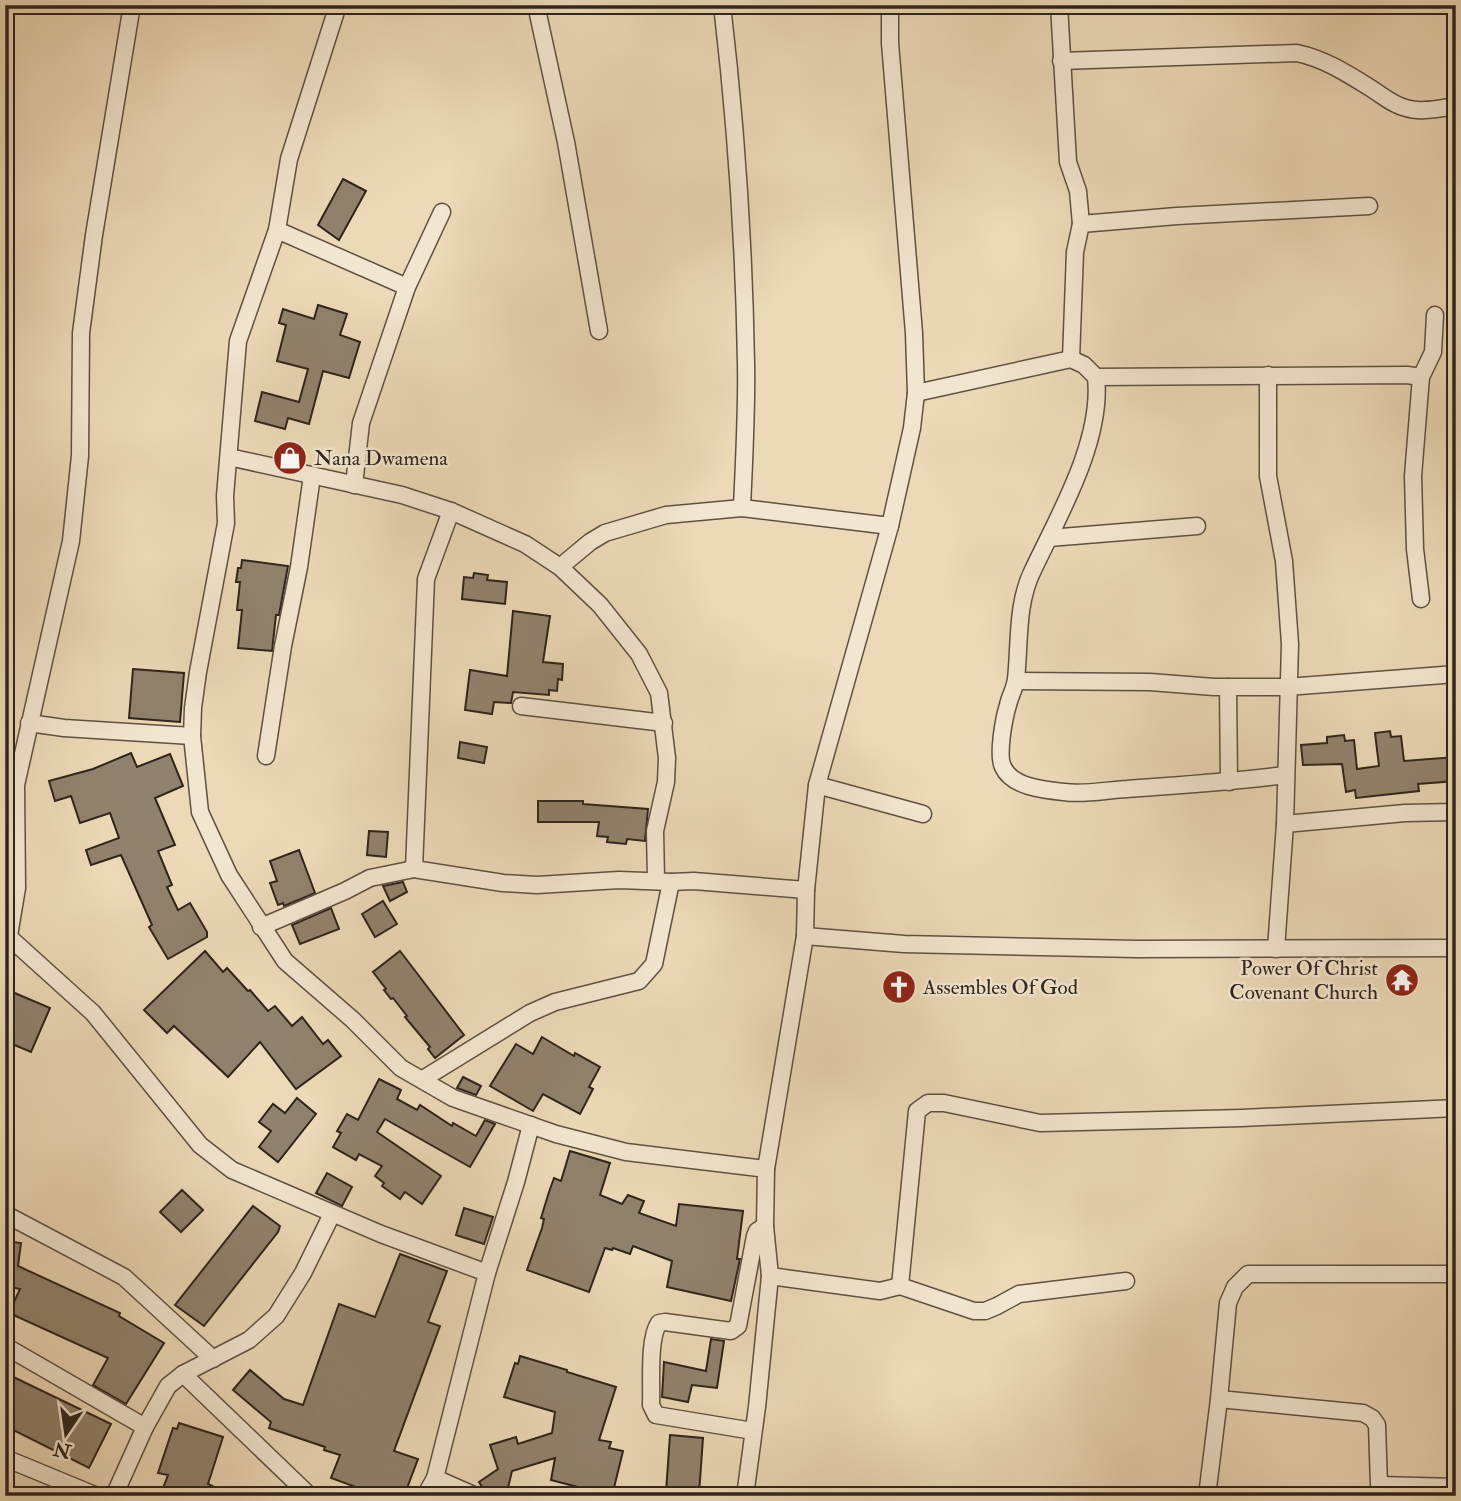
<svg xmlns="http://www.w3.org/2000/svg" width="1461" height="1501" viewBox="0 0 1461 1501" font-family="'IM FELL Double Pica',serif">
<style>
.building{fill:#91826d;stroke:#2e241c;stroke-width:2}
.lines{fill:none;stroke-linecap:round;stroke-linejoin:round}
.street-casing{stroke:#5e5143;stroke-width:19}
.street{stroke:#f3e6d0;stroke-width:16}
.labels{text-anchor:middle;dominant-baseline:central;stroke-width:5;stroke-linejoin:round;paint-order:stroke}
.poi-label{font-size:21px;fill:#2e241c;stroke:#f3e6d0;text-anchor:start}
</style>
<rect width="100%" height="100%" fill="#ecd9b7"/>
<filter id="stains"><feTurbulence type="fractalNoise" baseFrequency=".00286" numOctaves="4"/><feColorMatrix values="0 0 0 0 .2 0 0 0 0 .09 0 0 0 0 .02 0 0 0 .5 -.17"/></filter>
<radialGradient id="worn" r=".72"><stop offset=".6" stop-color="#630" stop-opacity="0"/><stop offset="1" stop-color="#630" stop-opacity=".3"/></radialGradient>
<g class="building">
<path d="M343 179 366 191 339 240 318 225Z"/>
<path d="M318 305 347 314 340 335 360 342 349 378 323 371 309 424 288 418 285 429 255 421 262 392 299 402 308 369 277 361 286 325 279 323 283 309 314 319Z"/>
<path d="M242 560 288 566 279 615H276L272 651 238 648 242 610H237L240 582H236L238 568H241Z"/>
<path d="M474 573 488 575 487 580 507 582 505 604 462 599 464 577 473 578Z"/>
<path d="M513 611 550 616 543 662 563 664 562 680 558 679 557 691 549 690V695L513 692 511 703 494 702 492 714 465 710 470 670 507 676Z"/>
<path d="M133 669 184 673 180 722 129 718Z"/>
<path d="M1390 731 1391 737 1401 736 1404 761 1456 757V781L1418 784 1419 791 1356 798 1355 790 1346 792 1342 764 1303 765 1301 745 1327 743V737L1344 735 1345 741 1354 740 1357 769 1379 766 1375 733Z"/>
<path d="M460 742 487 747 484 763 458 758Z"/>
<path d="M131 753 137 767 170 754 183 786 155 798 175 845 158 851 172 885 167 887 178 910 190 903 207 932V937L168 959 149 927 152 925 121 855 91 865 86 850 119 838 110 813 80 823 71 796 55 801 49 781 93 769Z"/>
<path d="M538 801H583V804L648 809 645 841 627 839 626 844 607 842 608 837 597 836 599 822H538Z"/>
<path d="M369 831 388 832 386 857 367 855Z"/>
<path d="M299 850 315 893 284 906 283 903 278 905 270 883 277 881 270 861Z"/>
<path d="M403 882 407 892 390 901 383 886Z"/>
<path d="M383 901 397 924 375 937 362 914Z"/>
<path d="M331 908 339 929 300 944 292 925Z"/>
<path d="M205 951 223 972 227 968 248 991 250 990 268 1011 275 1006 292 1026 302 1017 323 1044 328 1040 341 1056 296 1089 260 1042 228 1077 174 1026 167 1033 144 1010Z"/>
<path d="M400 951 464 1035 435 1058 428 1049 430 1047 405 1017 407 1016 393 998 391 999 384 990 386 989 373 972Z"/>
<path d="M10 991 50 1008 31 1052 5 1041V1003Z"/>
<path d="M542 1037 574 1056 575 1053 600 1067 589 1087 593 1089 580 1114 543 1094 533 1111 490 1086 516 1044 533 1054Z"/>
<path d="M463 1077 481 1086 476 1095 457 1088Z"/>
<path d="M379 1079 401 1090 397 1099 417 1110 420 1105 452 1126 453 1123 476 1136 485 1120 495 1124 470 1167 385 1119 377 1132 441 1176 422 1204 405 1192 400 1199 382 1186 384 1183 375 1176 382 1166 359 1154 356 1160 333 1147 341 1133 337 1131 347 1114 358 1120Z"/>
<path d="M297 1098 316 1114 278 1162 259 1147 271 1131 259 1122 273 1104 285 1113Z"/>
<path d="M570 1151 610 1163 600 1195 622 1204 628 1195 644 1201 639 1213 676 1226 679 1204 743 1211 737 1259H740L731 1301 667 1287 672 1261 633 1246 630 1254 613 1248 612 1250 605 1248 589 1292 527 1270 542 1228 544 1219 541 1218 549 1192 554 1178 561 1181Z"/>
<path d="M327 1173 352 1187 342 1206 316 1193Z"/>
<path d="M182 1190 203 1210 181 1232 160 1212Z"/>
<path d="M253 1206 280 1226 278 1232 204 1326 175 1305Z"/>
<path d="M464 1208 493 1217 484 1244 456 1235Z"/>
<path d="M5 1241 21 1243 18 1266 120 1313 119 1316 164 1343 126 1404 93 1385 108 1358 9 1313 20 1289 5 1286Z"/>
<path d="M400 1254 447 1271 428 1322 440 1326 394 1451 418 1459 404 1496H369L355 1490 356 1487 331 1478 340 1455 324 1450 325 1447 269 1428 271 1422 233 1390 250 1370 284 1399 303 1405 339 1304 375 1317Z"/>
<path d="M711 1339 724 1341 717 1388 692 1385 688 1402 662 1397 664 1362 706 1371Z"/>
<path d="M520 1356 567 1370V1372L616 1387 599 1440 611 1442 609 1448 623 1451 612 1496 551 1480 555 1458 512 1471 506 1496 486 1493 479 1482 498 1469 490 1445 516 1437 518 1444 552 1433 555 1412 504 1397 515 1363 518 1364Z"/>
<path d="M5 1373 111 1424 89 1468 5 1426Z"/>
<path d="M179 1423 223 1437 208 1484 233 1496H160L168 1475 158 1473 173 1428 177 1429Z"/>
<path d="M670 1435 703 1438 699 1494 666 1492Z"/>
</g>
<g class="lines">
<g class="street-casing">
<g id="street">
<path d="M338 5 289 159 277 230 238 341 225 496 226 523 198 672 193 708 192 736 200 812 229 875 285 961 353 1020 401 1068 453 1098 556 1134 626 1152 766 1169"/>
<path d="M536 5 566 142 599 331"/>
<path d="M722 5C736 124 744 243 746 363 747 411 744 460 742 508"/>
<path d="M1059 5 1068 162 1078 191 1081 224 1075 252 1071 359"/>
<path d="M1061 61 1297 53C1325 59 1348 74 1372 89 1383 96 1393 105 1406 108 1421 113 1440 108 1456 106"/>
<path d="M1081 224 1177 216 1369 206"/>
<path d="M277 230 407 287"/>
<path d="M1268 375V476L1284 561 1290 644 1285 824 1276 949"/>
<path d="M1096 377 1407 375 1421 377"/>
<path d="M916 393 1071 359 1084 365 1096 377C1103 440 1059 515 1033 570 1016 604 1020 643 1016 679 1015 688 1010 696 1008 705 1004 718 997 755 1003 767 1012 787 1044 790 1064 792 1084 795 1107 790 1127 789 1180 785 1232 782 1285 775"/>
<path d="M229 457 402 495 451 511 525 544 560 567 600 605 639 654 659 693 667 758 666 782 655 831 656 880"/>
<path d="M354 485 361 423 407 287 442 212"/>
<path d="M1049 538 1197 526"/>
<path d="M560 567 590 542 605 533 666 515 742 508 890 526"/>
<path d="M1421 599 1415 549 1413 476 1421 377 1433 352 1435 315"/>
<path d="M1016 681 1150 682 1214 687H1287L1456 674"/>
<path d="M1228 687 1229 782"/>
<path d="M521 706 664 723"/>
<path d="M29 723 64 728 192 736"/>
<path d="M266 756 283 646 299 567 312 476"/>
<path d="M817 785 923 814"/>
<path d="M1285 824 1405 813 1456 812"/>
<path d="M414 869 426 579 451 511"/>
<path d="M261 927 345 891 370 878 414 869 503 883 537 885 619 880 671 882 694 881 806 890"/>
<path d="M805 936 904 944 1137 949 1456 948"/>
<path d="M10 938 93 1013 200 1145 232 1170 381 1234 487 1273"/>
<path d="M5 960 17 888 16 785 71 541 80 456 81 333 94 235 132 5"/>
<path d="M423 1079 530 1013 555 1002 639 981 654 964 671 882"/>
<path d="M5 1214 124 1277 213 1359"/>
<path d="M770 1276 880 1291 900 1286 974 1311H985L997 1306 1019 1294 1126 1281"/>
<path d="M900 1286 917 1111 928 1103H944L1040 1123 1242 1118 1456 1108"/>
<path d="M5 1346 145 1427"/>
<path d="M183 1374 310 1496"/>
<path d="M1219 1399 1363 1413 1372 1418 1377 1425 1379 1485 1456 1487"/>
<path d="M753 1431 656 1415 651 1405C652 1385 648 1338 659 1323L665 1322 731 1331 738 1326 755 1236 757 1231 765 1226"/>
<path d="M5 1458 97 1496"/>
<path d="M435 1478 476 1496"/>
<path d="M114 1496 145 1427 168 1386 183 1374 249 1340 276 1316 303 1273 332 1214"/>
<path d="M425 1496 435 1478 487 1273 516 1182 531 1125"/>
<path d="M745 1496 757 1407 770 1276 765 1226 766 1169 805 936 806 890 817 785 890 526 912 428 916 393 914 333 890 43V5"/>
<path d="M1207 1496 1219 1399 1228 1303 1235 1287 1248 1274H1456"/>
</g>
</g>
<use href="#street" class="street"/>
</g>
<defs>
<g id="shop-disc" transform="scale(1.75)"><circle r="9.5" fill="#8f2418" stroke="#f3e6d0"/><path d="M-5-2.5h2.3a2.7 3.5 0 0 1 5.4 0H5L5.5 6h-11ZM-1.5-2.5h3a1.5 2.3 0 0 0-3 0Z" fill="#fff"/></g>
<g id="temple-disc" transform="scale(1.75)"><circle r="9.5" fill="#8f2418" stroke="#f3e6d0"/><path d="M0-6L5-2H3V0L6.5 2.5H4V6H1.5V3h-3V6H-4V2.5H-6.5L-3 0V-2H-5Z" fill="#fff"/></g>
<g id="church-disc" transform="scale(1.75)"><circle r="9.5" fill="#8f2418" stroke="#f3e6d0"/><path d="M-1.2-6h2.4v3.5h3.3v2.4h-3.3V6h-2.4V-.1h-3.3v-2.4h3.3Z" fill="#fff"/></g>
</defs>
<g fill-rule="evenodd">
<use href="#shop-disc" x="290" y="458"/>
<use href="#temple-disc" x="1402" y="980"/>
<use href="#church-disc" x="899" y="987"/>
</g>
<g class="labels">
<g class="poi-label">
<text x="314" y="458">Nana Dwamena</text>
<text x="1378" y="968" text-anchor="end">Power Of Christ<tspan x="1378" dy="24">Covenant Church</tspan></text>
<text x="923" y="987">Assembles Of God</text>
</g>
</g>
<rect width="1461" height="1501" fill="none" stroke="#ecd9b7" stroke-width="28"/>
<rect x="7" y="7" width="1447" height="1487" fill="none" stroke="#2e241c" stroke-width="3.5"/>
<rect x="14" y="14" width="1433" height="1473" fill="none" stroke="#2e241c" stroke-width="2"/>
<g transform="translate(66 1434) rotate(193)" stroke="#f3e6d0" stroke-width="5" paint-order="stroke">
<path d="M0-5L12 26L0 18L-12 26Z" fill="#2e241c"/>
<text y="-10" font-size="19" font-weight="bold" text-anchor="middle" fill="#2e241c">N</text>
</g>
<rect width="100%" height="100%" filter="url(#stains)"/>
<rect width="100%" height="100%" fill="url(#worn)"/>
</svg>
